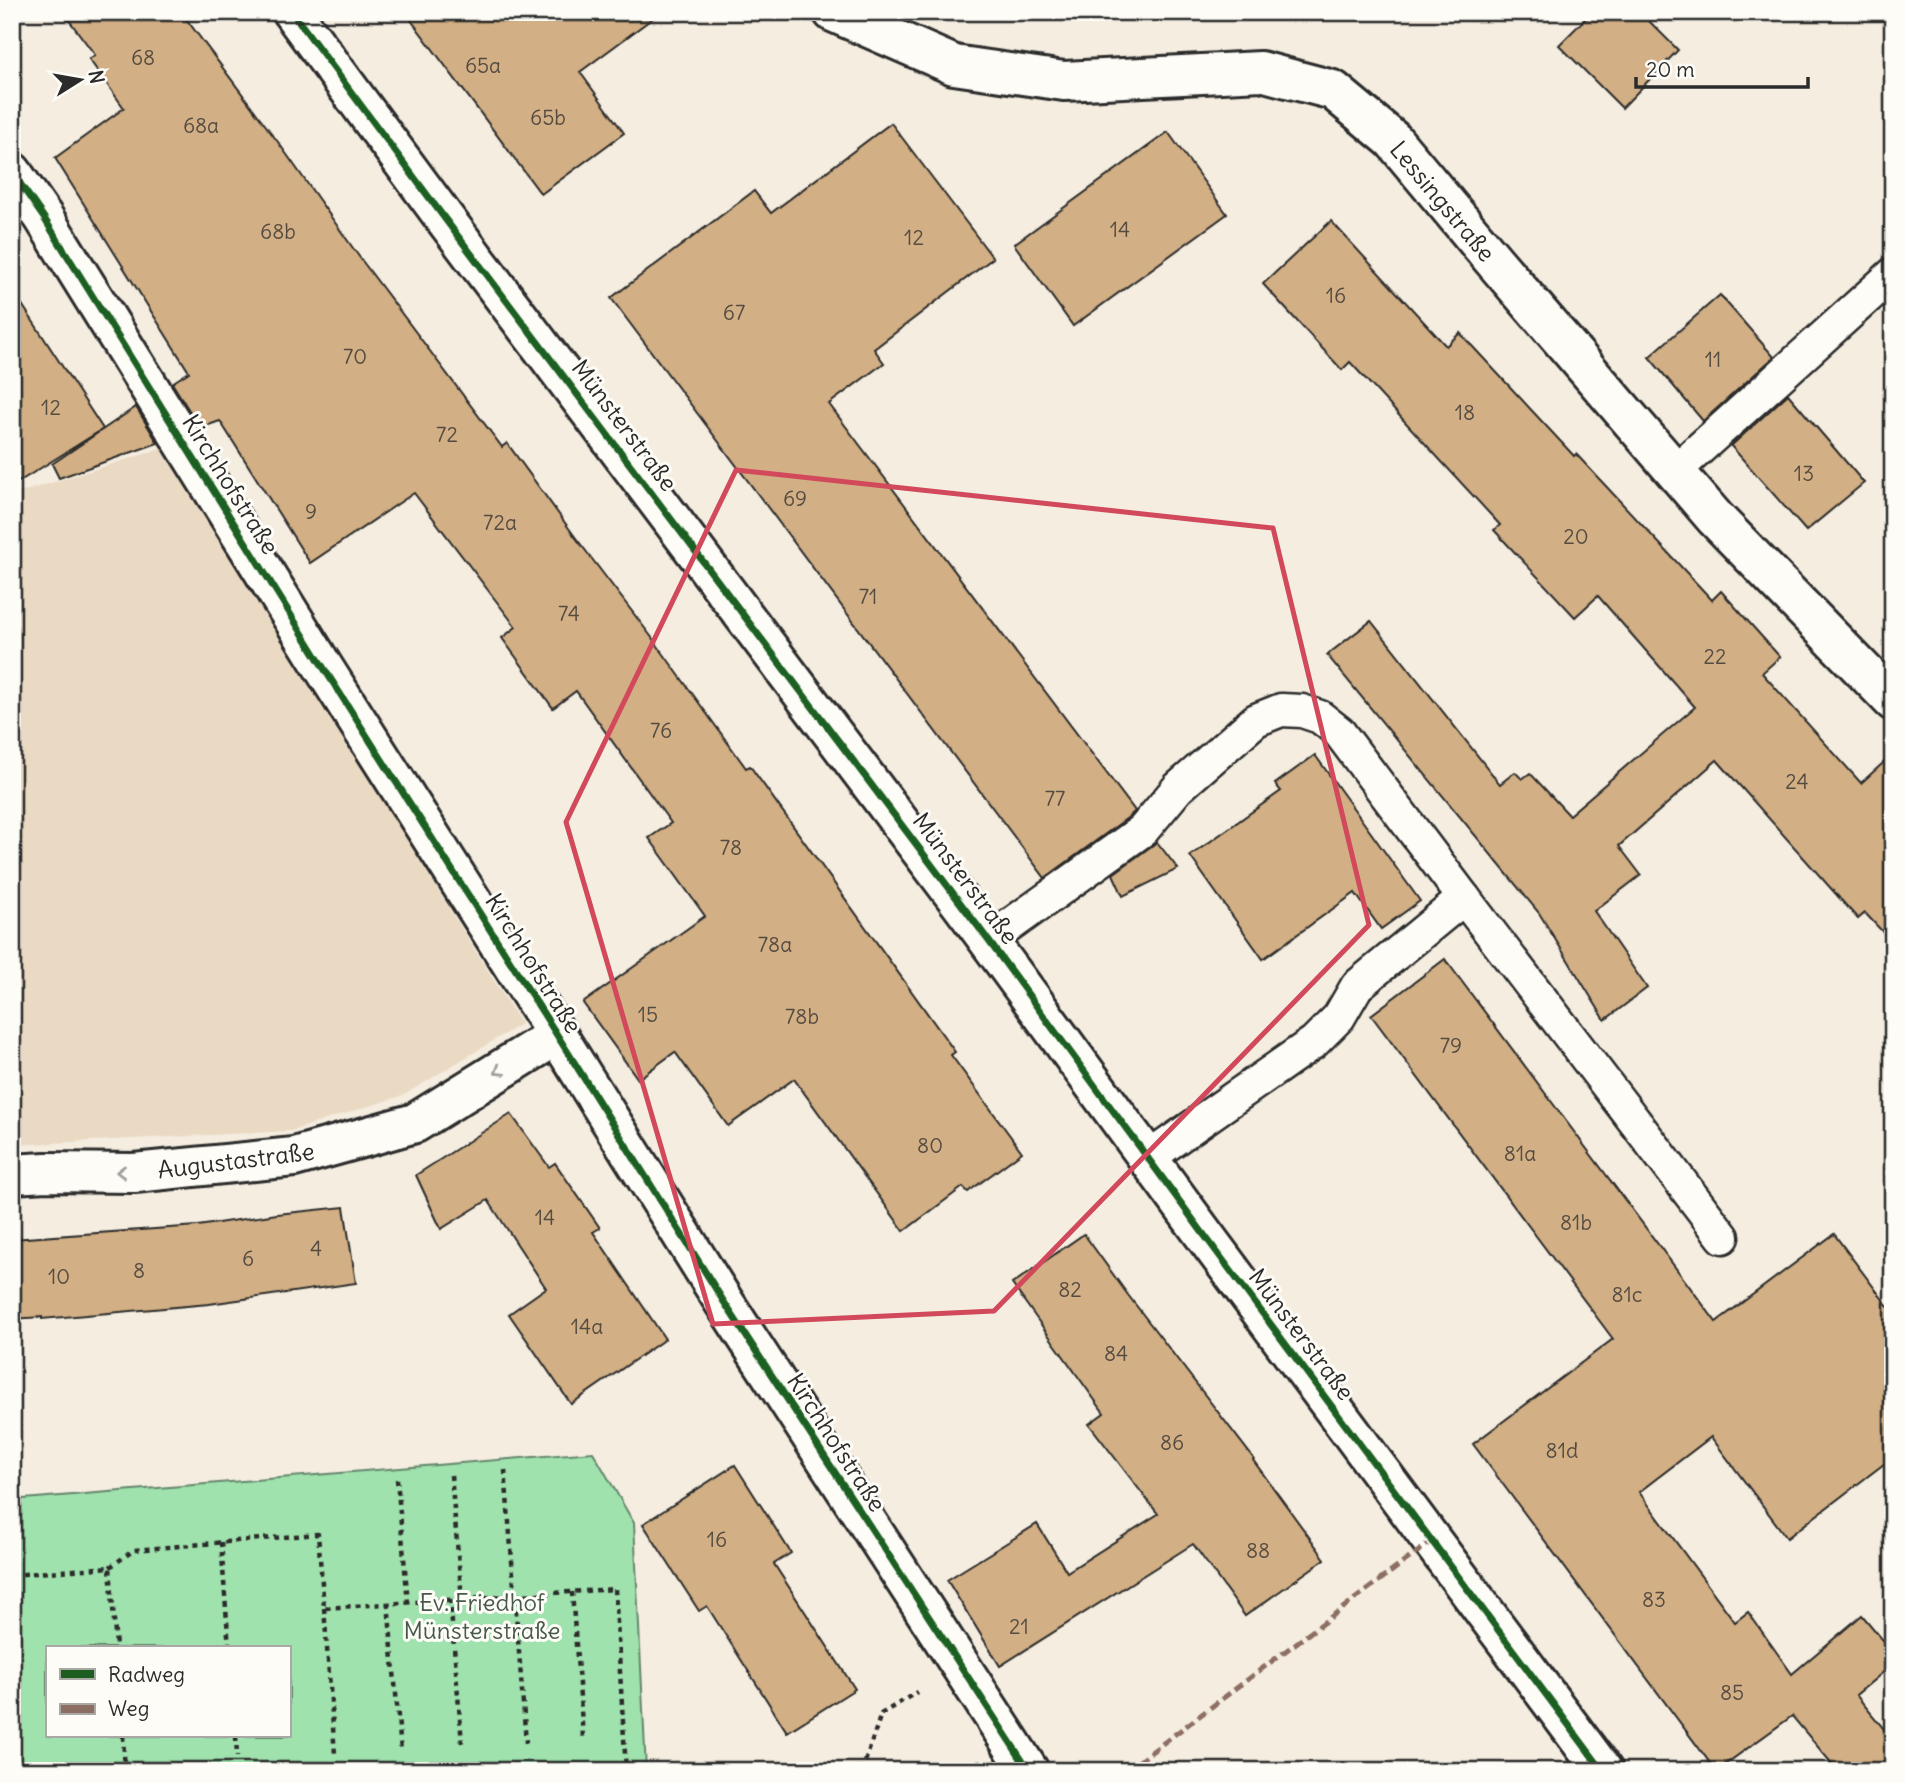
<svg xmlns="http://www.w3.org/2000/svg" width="1905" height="1783" viewBox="0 0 1905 1783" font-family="Delius,sans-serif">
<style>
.built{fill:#eadac4}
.green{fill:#9fe2ad;stroke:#65866c;stroke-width:2;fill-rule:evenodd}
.building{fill:#d2af84;stroke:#2b2b2b;stroke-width:2}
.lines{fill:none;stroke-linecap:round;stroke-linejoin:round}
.lane-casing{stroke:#2b2b2b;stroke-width:37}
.street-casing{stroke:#2b2b2b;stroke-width:44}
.primary-casing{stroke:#2b2b2b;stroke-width:44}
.path{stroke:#2b2b2b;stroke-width:4.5;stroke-dasharray:5 5;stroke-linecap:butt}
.lane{stroke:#fdfcf7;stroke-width:32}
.street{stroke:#fdfcf7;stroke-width:38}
.primary{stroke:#fdfcf7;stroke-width:38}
.quiet{stroke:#8d6e63;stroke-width:5;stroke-dasharray:10 5;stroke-linecap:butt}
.cycleway-casing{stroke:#fdfcf7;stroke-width:11}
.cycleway{stroke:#1b5e20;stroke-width:7}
.oneway{stroke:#9e9e9b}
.marked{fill:none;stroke:#d1495b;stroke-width:5;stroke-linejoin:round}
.labels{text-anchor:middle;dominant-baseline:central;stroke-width:6;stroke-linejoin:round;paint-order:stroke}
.number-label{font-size:21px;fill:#554c41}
.street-label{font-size:24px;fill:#2b2b2b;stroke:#fdfcf7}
.park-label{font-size:24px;fill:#48594c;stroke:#fdfcf7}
</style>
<rect width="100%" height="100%" fill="#f4ede0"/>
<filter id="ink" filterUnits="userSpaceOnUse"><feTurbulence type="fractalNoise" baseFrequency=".0143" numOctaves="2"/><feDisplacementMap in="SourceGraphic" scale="14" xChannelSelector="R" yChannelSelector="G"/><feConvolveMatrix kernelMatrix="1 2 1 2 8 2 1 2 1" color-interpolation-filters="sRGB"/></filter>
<g filter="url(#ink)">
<path class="built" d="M164 448 521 1024 404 1095 291 1131 12 1145V495Z"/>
<path class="green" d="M593 1452 634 1523 646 1771H12V1500ZM47 1648H289V1736H47Z"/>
<g class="building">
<path d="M63 12H181L278 142 360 258 502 447 507 443 576 538 650 635 746 768 750 766 955 1052 951 1055 1022 1152 968 1192 963 1187 904 1231 794 1079 728 1126 675 1052 638 1079 583 1003 705 916 649 838 671 823 576 691 553 708 502 638 516 627 414 493 310 563 220 421 200 428 172 383 189 372 55 158 124 108 89 59 95 55Z"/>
<path d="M405 12H661L580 72 624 133 541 194Z"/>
<path d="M1592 12H1640L1678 50 1622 108 1559 45Z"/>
<path d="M891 123 993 258 874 349 884 363 829 404 1135 811 1130 816 1045 878 611 298 754 191 771 213Z"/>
<path d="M1168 132 1227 214 1073 326 1014 244Z"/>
<path d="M1331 221 1446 346 1460 333 1574 456 1576 454 1712 600 1721 591 1780 657 1762 673 1861 783 1893 754V943L1865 913 1858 919 1717 760 1619 846 1641 875 1594 911 1647 988 1605 1020 1539 913 1327 655 1371 621 1500 784 1515 772 1522 779 1530 773 1569 815 1695 707 1598 596 1575 617 1494 530 1500 525 1350 362 1342 370 1263 284Z"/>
<path d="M12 289 103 429 12 486Z"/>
<path d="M1720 295 1774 357 1703 421 1649 357Z"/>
<path d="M1788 394 1864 483 1806 531 1731 446Z"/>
<path d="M136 407 158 443 59 478 52 464Z"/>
<path d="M1315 755 1420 901 1381 929 1355 893 1263 959 1190 856 1281 791 1275 784Z"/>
<path d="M1157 842 1178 869 1123 896 1113 874Z"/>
<path d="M1445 959 1716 1322 1834 1234 1893 1313V1457L1787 1538 1711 1437 1639 1492 1735 1622 1748 1612 1792 1674 1862 1615 1893 1652V1664L1856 1695 1893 1740V1771H1838L1792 1716 1716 1771 1473 1444 1613 1339 1371 1015Z"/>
<path d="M511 1114 549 1167 555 1163 600 1228 593 1232 665 1339 571 1404 509 1314 546 1288 488 1200 441 1229 416 1175Z"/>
<path d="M344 1207 356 1283 209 1304 42 1319V1317L12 1319V1239L198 1226 277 1214Z"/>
<path d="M1084 1234 1128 1295 1254 1459 1253 1460 1325 1559 1245 1616 1193 1544 1000 1666 947 1580 1037 1524 1067 1572 1158 1514 1089 1424 1104 1413 1012 1284Z"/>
<path d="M735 1465 791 1553 774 1564 855 1689 787 1732 707 1606 699 1611 643 1524Z"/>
</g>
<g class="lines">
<g class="lane-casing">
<g id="lane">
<path d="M1675 471 1893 274"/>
<path d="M988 941 1143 830 1178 788 1256 720 1281 710 1302 711 1320 717 1339 732 1464 898"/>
<path d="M1148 1158 1314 1042 1339 1017 1357 986 1464 898 1723 1237"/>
</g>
</g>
<g class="street-casing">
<g id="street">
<path d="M833 12 954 65 1064 81 1261 71 1333 90 1393 140 1494 261 1715 518 1893 701"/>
<path d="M12 172 44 218 325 670 557 1035 724 1302 1029 1771"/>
<path d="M12 1174 46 1172 134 1173 294 1157 415 1123 557 1035"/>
</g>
</g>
<g class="primary-casing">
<path id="primary" d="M292 12 445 219 980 929 1202 1232 1603 1771"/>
</g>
<g class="path">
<path d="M505 1470 526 1743"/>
<path d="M451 1475 462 1599"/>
<path d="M397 1479 408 1603"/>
<path d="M221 1542 229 1648"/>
<path d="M110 1567 134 1550 318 1534 324 1608 615 1589 626 1771"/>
<path d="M12 1575 110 1567 116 1648"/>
<path d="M572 1592 583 1737"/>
<path d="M450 1599 462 1743"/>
<path d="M388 1603 401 1751"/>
<path d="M324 1608 335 1754"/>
<path d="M123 1736 125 1771"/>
<path d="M236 1736 237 1757"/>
<path d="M862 1771 881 1714 917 1692"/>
</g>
<use href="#lane" class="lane"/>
<use href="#street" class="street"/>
<use href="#primary" class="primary"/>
<path class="quiet" d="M1126 1771 1432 1541"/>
<g class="cycleway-casing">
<g id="cycleway">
<path d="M292 12 445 219 980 929 1202 1232 1603 1771"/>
<path d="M12 172 44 218 325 670 557 1035 724 1302 1029 1771"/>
</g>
</g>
<use href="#cycleway" class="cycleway"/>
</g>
<defs><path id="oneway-chevron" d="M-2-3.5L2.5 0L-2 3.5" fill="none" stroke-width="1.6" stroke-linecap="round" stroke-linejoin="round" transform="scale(1.75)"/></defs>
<g class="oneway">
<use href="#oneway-chevron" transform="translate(499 1071) rotate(148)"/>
<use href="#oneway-chevron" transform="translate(121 1172) rotate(-180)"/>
</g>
</g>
<path class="marked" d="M736 470 1273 528 1369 925 994 1311 713 1324 566 822Z"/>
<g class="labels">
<g class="number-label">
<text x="143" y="57">68</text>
<text x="483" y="65">65a</text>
<text x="548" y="117">65b</text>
<text x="201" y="125">68a</text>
<text x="1120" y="229">14</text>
<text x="278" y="231">68b</text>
<text x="914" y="237">12</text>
<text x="1336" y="295">16</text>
<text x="734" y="312">67</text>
<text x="355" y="356">70</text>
<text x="1713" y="359">11</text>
<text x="51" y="407">12</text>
<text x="1465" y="412">18</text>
<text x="447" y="434">72</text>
<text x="1804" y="473">13</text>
<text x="795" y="498">69</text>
<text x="311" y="511">9</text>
<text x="500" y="522">72a</text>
<text x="1576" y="536">20</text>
<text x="868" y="596">71</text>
<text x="569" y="613">74</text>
<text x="1715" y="656">22</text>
<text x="661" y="730">76</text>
<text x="1797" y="781">24</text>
<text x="1055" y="798">77</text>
<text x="731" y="847">78</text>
<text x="775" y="944">78a</text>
<text x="648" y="1014">15</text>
<text x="802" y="1016">78b</text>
<text x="1451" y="1045">79</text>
<text x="930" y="1145">80</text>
<text x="1520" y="1153">81a</text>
<text x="545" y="1217">14</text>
<text x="1576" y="1222">81b</text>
<text x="316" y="1248">4</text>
<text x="248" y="1258">6</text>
<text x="139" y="1270">8</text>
<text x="59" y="1276">10</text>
<text x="1070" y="1289">82</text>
<text x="1627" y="1294">81c</text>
<text x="587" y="1326">14a</text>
<text x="1116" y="1353">84</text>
<text x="1172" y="1442">86</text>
<text x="1562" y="1450">81d</text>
<text x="717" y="1539">16</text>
<text x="1258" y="1550">88</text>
<text x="1654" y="1599">83</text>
<text x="1019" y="1626">21</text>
<text x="1732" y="1692">85</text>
</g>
<g class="street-label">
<text transform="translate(1443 201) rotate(50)">Lessingstraße</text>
<text transform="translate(625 425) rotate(53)">Münsterstraße</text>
<text transform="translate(231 484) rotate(58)">Kirchhofstraße</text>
<text transform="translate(966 878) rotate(53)">Münsterstraße</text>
<text transform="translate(534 963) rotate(58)">Kirchhofstraße</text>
<text transform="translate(236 1160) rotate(-7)">Augustastraße</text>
<text transform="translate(1302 1334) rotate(53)">Münsterstraße</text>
<text transform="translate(837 1442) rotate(57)">Kirchhofstraße</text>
</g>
<g class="park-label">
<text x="482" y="1602">Ev. Friedhof<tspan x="482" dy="28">Münsterstraße</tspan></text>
</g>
</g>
<rect width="1905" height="1783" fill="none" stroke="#fdfcf7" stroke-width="42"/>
<rect x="21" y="21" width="1863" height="1741" fill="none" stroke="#2b2b2b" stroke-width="2.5" filter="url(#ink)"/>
<rect x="46" y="1646" width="245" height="91" fill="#fdfcf7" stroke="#a9a8a5" stroke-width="2"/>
<rect x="60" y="1669" width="35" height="10" fill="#1b5e20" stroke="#a9a8a5" stroke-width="2"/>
<text x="108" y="1682" font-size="21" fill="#2b2b2b">Radweg</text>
<rect x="60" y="1704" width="35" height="10" fill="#8d6e63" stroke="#a9a8a5" stroke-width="2"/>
<text x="108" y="1716" font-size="21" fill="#2b2b2b">Weg</text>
<g transform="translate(80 80) rotate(79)" stroke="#fdfcf7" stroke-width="5" paint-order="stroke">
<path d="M0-5L12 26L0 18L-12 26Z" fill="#2b2b2b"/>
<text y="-10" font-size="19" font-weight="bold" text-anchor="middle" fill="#2b2b2b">N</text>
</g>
<path d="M1636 77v10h172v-10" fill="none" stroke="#2b2b2b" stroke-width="3.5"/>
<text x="1646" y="77" font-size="21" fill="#2b2b2b" stroke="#fdfcf7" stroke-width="5" paint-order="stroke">20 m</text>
</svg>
